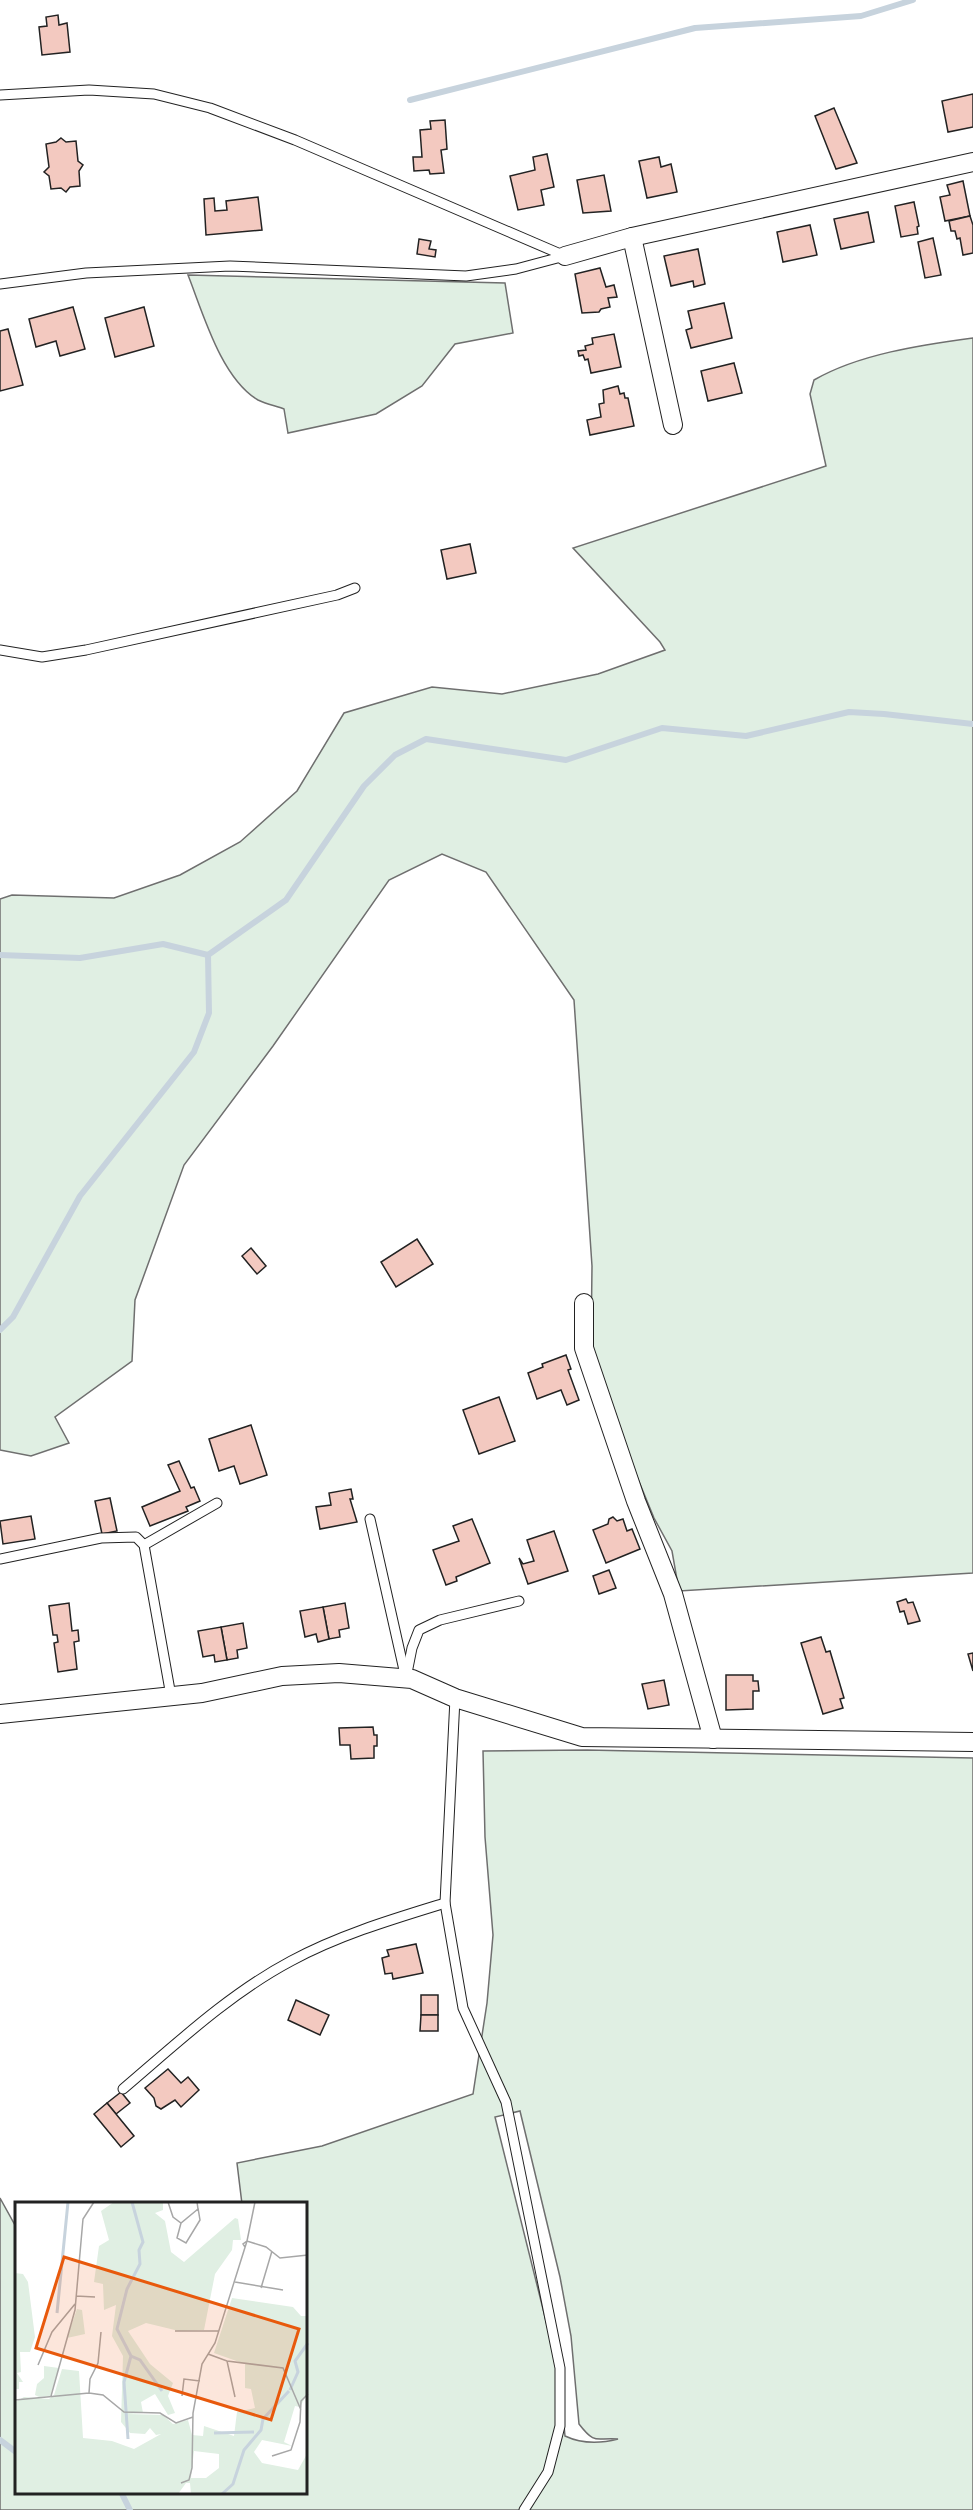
<svg xmlns="http://www.w3.org/2000/svg" width="973" height="2510" viewBox="0 0 973 2510" font-family="Rubik,sans-serif">
<style>
.green{fill:#e0efe3;stroke:#6f6f6f;stroke-width:1.5;fill-rule:evenodd}
.lines{fill:none;stroke-linecap:round;stroke-linejoin:round}
.stream{stroke:#c7d3dd;stroke-width:6}
.building{fill:#f3c9c0;stroke:#222;stroke-width:1.5}
.service-casing{stroke:#222;stroke-width:11}
.minor-casing{stroke:#222;stroke-width:20}
.service{stroke:#fff;stroke-width:9}
.minor{stroke:#fff;stroke-width:18}
.inset-river{fill:none;stroke:#c7d3dd;stroke-width:3}
.inset-road{fill:none;stroke:#a7a7a7;stroke-width:1.5}
.view{fill:#e8590c;fill-opacity:0.15;stroke:#e8590c;stroke-width:3}
.inset-edge{fill:none;stroke:#222;stroke-width:3}
</style>
<rect width="100%" height="100%" fill="#fff"/>
<g class="green">
<path d="M188 275 505 283 513 333 455 344 422 386 376 414 288 433 284 409C276 406 266 404 258 400 221 378 203 313 188 275Z"/>
<path d="M973 338V1573L679 1591 672 1551 654 1518 617 1428 591 1349 592 1266 574 1000 486 872 442 854 389 880 273 1046 184 1165 135 1300 132 1361 55 1417 69 1443 31 1456 0 1450V899L12 895 114 898 180 875 240 842 297 791 344 713 432 687 502 694 598 674 665 650 660 642 573 548 826 466 810 394 814 380C859 354 921 345 973 338Z"/>
<path d="M587 1750 973 1758V2510H0V2198L16 2227V2494H306V2204H242L237 2163 322 2146 473 2094 487 2003 493 1935 485 1837 483 1751ZM520 2111 560 2277 571 2336 579 2424C596 2446 596 2437 618 2439 599 2444 582 2444 565 2436L559 2373 495 2117Z"/>
</g>
<g class="lines">
<g class="stream">
<path d="M410 100 695 28 861 16 913 0"/>
<path d="M0 955 80 958 163 944 208 955"/>
<path d="M0 1330 13 1317 80 1196 194 1052 209 1013 208 955 286 900 364 786 395 755 426 739 566 760 662 728 746 736 849 712 884 714 973 724"/>
<path d="M0 2440 16 2452"/>
<path d="M122 2494 130 2510"/>
</g>
</g>
<g class="building">
<path d="M58 15 59 25 67 23 70 52 42 55 39 27 47 26 46 17Z"/>
<path d="M973 94V127L948 132 942 101Z"/>
<path d="M834 108 857 163 836 169 815 116Z"/>
<path d="M445 120 447 149 441 150 444 173 430 174 429 170 414 171 413 157H422L420 130 431 129 430 121Z"/>
<path d="M61 138 66 142 76 141 78 161 83 165 79 171 80 186 70 187 66 192 61 188 51 189 49 176 44 172 49 167 46 144 56 142Z"/>
<path d="M547 154 554 187 541 190 544 205 518 210 510 176 535 170 533 157Z"/>
<path d="M659 157 661 167 671 164 677 192 647 198 639 161Z"/>
<path d="M604 175 611 211 583 213 577 180Z"/>
<path d="M963 181 970 216 945 221 940 197 950 195 947 185Z"/>
<path d="M258 197 262 230 206 235 204 199 214 198 215 211 227 210 226 201Z"/>
<path d="M914 202 919 226 917 227 918 234 901 237 895 206Z"/>
<path d="M868 212 874 242 841 249 834 219Z"/>
<path d="M970 216 973 225V253L963 255 960 238 957 239 955 231H951L949 221Z"/>
<path d="M810 225 817 255 783 262 777 232Z"/>
<path d="M933 238 941 275 925 278 918 242Z"/>
<path d="M419 239 431 241 429 249 436 250 435 257 417 254Z"/>
<path d="M698 249 705 284 694 287 693 281 671 286 664 256Z"/>
<path d="M600 268 606 287 614 285 617 297 608 298 610 307 601 309 599 312 582 313 575 274Z"/>
<path d="M724 303 732 338 691 348 686 330 692 328 688 311Z"/>
<path d="M73 307 85 349 60 356 56 341 36 347 29 319Z"/>
<path d="M144 307 154 346 115 357 105 318Z"/>
<path d="M8 329 23 385 0 391V331Z"/>
<path d="M614 334 621 367 591 373 588 359 585 360 583 355 579 356 578 351 586 350 585 346 593 344 592 338Z"/>
<path d="M734 363 742 393 708 401 701 371Z"/>
<path d="M618 386 620 394 624 393 625 398H628L634 426 590 435 587 420 601 417 599 404 604 403 603 390Z"/>
<path d="M470 544 476 573 447 579 441 550Z"/>
<path d="M417 1239 433 1264 396 1287 381 1262Z"/>
<path d="M251 1248 266 1266 257 1274 242 1256Z"/>
<path d="M566 1355 571 1369 568 1370 579 1400 567 1405 561 1390 537 1399 528 1373 543 1367 542 1364Z"/>
<path d="M499 1397 515 1441 479 1454 463 1410Z"/>
<path d="M251 1425 267 1475 240 1484 234 1466 219 1471 209 1439Z"/>
<path d="M179 1461 191 1488 194 1487 200 1501 186 1507 188 1511 150 1526 142 1507 180 1491 168 1465Z"/>
<path d="M351 1489 353 1499H350L357 1522 320 1529 316 1507 331 1505 329 1493Z"/>
<path d="M110 1498 117 1531 102 1534 95 1501Z"/>
<path d="M31 1516 35 1539 3 1544 0 1521Z"/>
<path d="M613 1517 617 1521 623 1519 627 1531 632 1529 640 1549 606 1563 593 1530 608 1524 609 1519Z"/>
<path d="M472 1519 490 1563 456 1577 457 1581 446 1585 433 1550 459 1541 453 1526Z"/>
<path d="M554 1531 568 1571 528 1584 519 1558 523 1564 534 1561 527 1540Z"/>
<path d="M609 1570 616 1588 599 1594 593 1576Z"/>
<path d="M906 1599 908 1603 913 1602 920 1621 908 1624 904 1611 900 1612 897 1602Z"/>
<path d="M69 1603 72 1631 78 1630 79 1641 74 1642 77 1669 58 1672 54 1643 58 1642 57 1635H53L49 1606Z"/>
<path d="M345 1603 349 1628 339 1630 340 1637 329 1639 323 1607Z"/>
<path d="M323 1607 329 1639 318 1642 316 1634 305 1637 300 1611Z"/>
<path d="M243 1623 247 1648 237 1650 238 1658 227 1660 221 1627Z"/>
<path d="M221 1627 227 1660 215 1662 214 1655 203 1657 198 1631Z"/>
<path d="M821 1637 826 1652 830 1651 844 1698 840 1699 843 1708 823 1714 801 1643Z"/>
<path d="M973 1653V1671L968 1654Z"/>
<path d="M726 1675H753V1681H758L759 1691H753V1709L726 1710Z"/>
<path d="M664 1680 669 1705 648 1709 642 1684Z"/>
<path d="M373 1727 374 1735H377V1746H374V1758L351 1759 350 1745H340L339 1728Z"/>
<path d="M416 1944 423 1973 393 1979 392 1973 385 1974 382 1958 389 1956 387 1950Z"/>
<rect x="421" y="1995" width="17" height="20"/>
<path d="M296 2000 329 2015 320 2035 288 2020Z"/>
<path d="M421 2015H438V2031H420Z"/>
<path d="M168 2069 181 2083 188 2077 199 2090 181 2107 175 2100 161 2109 156 2106 154 2098 145 2088Z"/>
<path d="M121 2092 130 2103 116 2114 107 2103Z"/>
<path d="M107 2103 134 2136 121 2147 94 2114Z"/>
</g>
<g class="lines">
<g class="service-casing">
<g id="service">
<path d="M0 95 89 90 154 94 210 108 295 140 565 256"/>
<path d="M0 284 86 273 230 266 466 276 516 269 565 256"/>
<path d="M0 650 42 657 86 650 337 595 355 588"/>
<path d="M370 1519 406 1679"/>
<path d="M144 1545 217 1503"/>
<path d="M0 1559 101 1538 136 1537 144 1545 171 1696"/>
<path d="M407 1673 412 1648 419 1630 440 1620 519 1601"/>
<path d="M455 1698 445 1903 463 2008 506 2102 560 2368V2426L548 2472 524 2510"/>
<path d="M123 2089C176 2044 229 1994 291 1961 339 1935 393 1919 445 1903"/>
</g>
</g>
<g class="minor-casing">
<g id="minor">
<path d="M632 237 673 425"/>
<path d="M565 256 632 237 973 162"/>
<path d="M584 1303V1348L636 1501 673 1594 713 1739"/>
<path d="M0 1714 202 1693 282 1676 339 1673 412 1679 455 1698 582 1737 973 1742"/>
</g>
</g>
<use href="#service" class="service"/>
<use href="#minor" class="minor"/>
</g>
<g transform="translate(15 2202)">
<rect width="292" height="292" fill="#fff"/>
<path d="M99 0H148V8L140 11 150 19 156 50 169 60 220 16 223 17 226 38H218L217 48 200 72 189 128 164 129 131 121 113 129 135 162 158 181 153 194 160 211 153 213 140 192 126 200 128 211 113 212 148 213 158 222 173 218 177 233 188 234 189 224 219 234 222 210 240 206 236 187 230 186V162L199 151 217 96 278 105 286 114H292V192L285 205 280 204 269 240 277 244 247 238 239 250 247 261 283 268 292 252V292H176L175 281H171L163 292H0V200L9 195 34 197 39 193 47 167 64 169 68 236 97 239 119 247 146 232 141 233 135 226 130 232 115 231 106 220 108 154 97 134 101 103 89 108 88 82 79 80 84 44 94 38 86 9ZM179 249 204 252V266L191 276H176ZM0 71 8 72 13 80 20 135 15 150H5L6 170 2 171 8 180H4V187H0ZM62 107 67 108 70 132 52 136ZM29 164 44 166 35 194 24 195 20 193 22 182 29 176Z" fill="#e0efe3" fill-rule="evenodd"/>
<path class="inset-river" d="M117 0 128 40 124 48 125 62 112 87 102 127 116 154 125 158 147 189M42 111 53 0M275 188 283 170 280 159 293 141M199 231 239 230M113 237 109 180 116 154M207 292 218 282 229 248 246 228 248 217 274 189"/>
<path class="inset-road" d="M153 0 158 15 166 21 183 7 182 0M166 21 162 36 171 41 185 18 183 6M230 45 228 42 232 39 251 45 265 56 293 53M220 80 268 88M246 86 257 49M61 94 80 95M160 129H204M193 152 212 159 268 166 286 208M212 159 220 195M23 163 37 130 60 102M74 191 75 177 83 161 86 130M36 194 60 108 68 17 79 0M167 194 169 177 185 179M0 198 74 191 88 193 109 210 145 211 161 221 178 215M257 254 276 248 285 220 286 199 293 192M166 281 174 278 177 266 178 211 187 162 200 141 232 39 240 0"/>
<path class="view" d="M49 55 284 127 256 218 21 146Z"/>
<rect width="292" height="292" class="inset-edge"/>
</g>
</svg>
